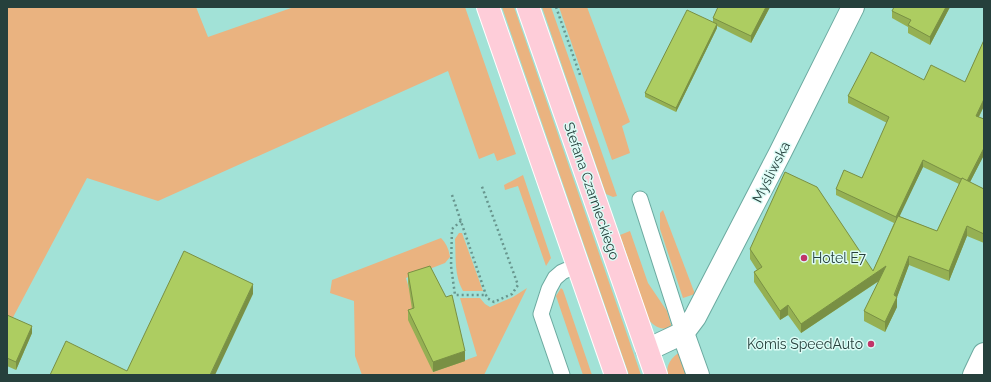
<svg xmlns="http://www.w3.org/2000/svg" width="991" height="382" viewBox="0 0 991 382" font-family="Raleway,sans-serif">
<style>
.green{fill:#eab380}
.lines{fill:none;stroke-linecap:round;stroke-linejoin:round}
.service-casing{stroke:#6caaa0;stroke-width:17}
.minor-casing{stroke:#6caaa0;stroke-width:24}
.primary-casing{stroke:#fff;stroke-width:24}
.path{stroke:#68968e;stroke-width:2.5;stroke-dasharray:2 3;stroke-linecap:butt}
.service{stroke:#fff;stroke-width:15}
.minor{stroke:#fff;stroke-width:22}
.primary{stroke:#fecdd9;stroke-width:22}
.wall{fill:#95b053;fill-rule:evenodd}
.shaded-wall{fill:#799044}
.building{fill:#adcd61;stroke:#799044}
.poi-dot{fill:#c13568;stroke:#ddfcf6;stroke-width:1.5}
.labels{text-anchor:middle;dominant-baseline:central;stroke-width:3;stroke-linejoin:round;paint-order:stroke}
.street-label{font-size:14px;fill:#26403c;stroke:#ddfcf6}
.poi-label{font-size:14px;fill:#26403c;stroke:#ddfcf6;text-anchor:start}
</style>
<rect width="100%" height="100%" fill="#a2e2d7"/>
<g class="green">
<path d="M7 7H196L208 37 294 7H465L516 154 497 161 494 153 479 159 448 71 158 201 87 178 10 323 7 322Z"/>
<path d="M502 7H514L641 375H629Z"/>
<path d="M542 7H551L617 196 613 197 606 194Z"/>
<path d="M559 7H587L630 122 622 126 630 153 612 160Z"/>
<path d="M523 175 551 258 546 266 518 186 505 190 504 185Z"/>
<path d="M663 210 695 294 683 298 660 229V213Z"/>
<path d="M630 231 648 283 667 311 672 328C662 330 656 328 649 320L620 235Z"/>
<path d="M459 233H462L483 291H463C454 275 456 257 455 239Z"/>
<path d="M441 238C446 243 449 249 450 257L445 263 406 278 433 372 477 356 460 298H480L485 304 490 307 513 297 527 288 484 375H362L355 356 354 301 330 293 332 280Z"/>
<path d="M561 288 563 290 592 375H583L556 296Z"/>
<path d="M680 352 688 375H668C665 365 672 357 680 352Z"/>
</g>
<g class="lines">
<g class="service-casing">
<g id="service">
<path d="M640 199 683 333"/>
<path d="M562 375 541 314 549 289 555 278 562 272 578 265"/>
</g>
</g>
<g class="minor-casing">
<g id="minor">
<path d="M683 333 698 375"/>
<path d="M647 350 683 333 695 317 780 153 853 7"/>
<path d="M974 375 984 354"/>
</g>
</g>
<g class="primary-casing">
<g id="primary">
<path d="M488 7 616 375"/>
<path d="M528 7 656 375"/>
</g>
</g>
<g class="path">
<path d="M556 7 580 75"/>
<path d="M452 195 487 298 494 302 512 294 518 285 481 184"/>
<path d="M461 221 452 229 451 266 455 295H487"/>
</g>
<use href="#service" class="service"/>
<use href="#minor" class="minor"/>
<use href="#primary" class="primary"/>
</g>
<g class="wall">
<path d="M718 7H770L751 43 717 26V28L676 112 645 97V93L713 23V18Z"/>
<path d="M950 7 930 45 908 33V27L892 18V11Z"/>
<path d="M984 40V106L979 117 984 155 970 182 984 189V243L967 236 949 281 909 265 897 297V307L885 332 864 321V311L879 281 801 333 788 315 780 320 754 282V272L757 270 750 259V249L873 271 894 223 836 195V189L862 178 887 123 848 103V96L924 80 965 82ZM923 167 959 184 937 231 899 216Z"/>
<path d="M408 273 465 361 433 372 408 320V310L412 309 408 283Z"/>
<path d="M7 315 32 333 16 370 7 366Z"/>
</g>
<g class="shaded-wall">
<path d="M766 7H770L751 43V36Z"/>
<path d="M946 7H950L930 45V37Z"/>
<path d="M717 24V28L676 112V108Z"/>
<path d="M984 99V106L976 122V116Z"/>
<path d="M984 148V155L967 188V182Z"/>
<path d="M923 160V167L896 224V217Z"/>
<path d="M967 226V236L949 281V271Z"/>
<path d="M909 256V265L896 300 897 297V307L885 332V322Z"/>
<path d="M886 266V276L801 333V324Z"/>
<path d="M253 284V294L215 375H210Z"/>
<path d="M788 305V315L780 320V311Z"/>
<path d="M32 326V333L16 370V362Z"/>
<path d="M465 351V361L433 372V362Z"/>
</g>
<g class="building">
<path d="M718 7H766L751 36 713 18Z"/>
<path d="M894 7H946L930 37 908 25 911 20 892 11Z"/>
<path d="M687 10 717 24 676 108 645 93Z"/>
<path d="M984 40V99L976 116 984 119V148L967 181 962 178 961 179 923 160 896 217 836 189 844 170 862 178 889 117 848 96 871 52 924 80 931 65 965 82Z"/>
<path d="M785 172 817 187 873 271 898 216 937 231 962 178 984 189V234L967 226 949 271 909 256 894 295 897 297 885 322 864 311 886 266 801 324 788 305 780 311 754 272 762 267 750 249Z"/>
<path d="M184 251 253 284 210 375H50L66 341 127 371Z"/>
<path d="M430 266 446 297 452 295 465 351 433 362 408 310 414 308 408 273Z"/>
<path d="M7 315 32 326 16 362 7 358Z"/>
</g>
<g class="poi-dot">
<circle cx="804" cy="258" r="4"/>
<circle cx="871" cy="344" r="4"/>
</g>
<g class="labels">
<g class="street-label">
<text transform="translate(771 172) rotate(-63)">Myśliwska</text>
<text transform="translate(592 191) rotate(71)">Stefana Czarnieckiego</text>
</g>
<g class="poi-label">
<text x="812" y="258">Hotel E7</text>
<text x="863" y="344" text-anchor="end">Komis SpeedAuto</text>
</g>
</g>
<rect width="991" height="382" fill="none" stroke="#26403c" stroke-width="16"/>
</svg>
